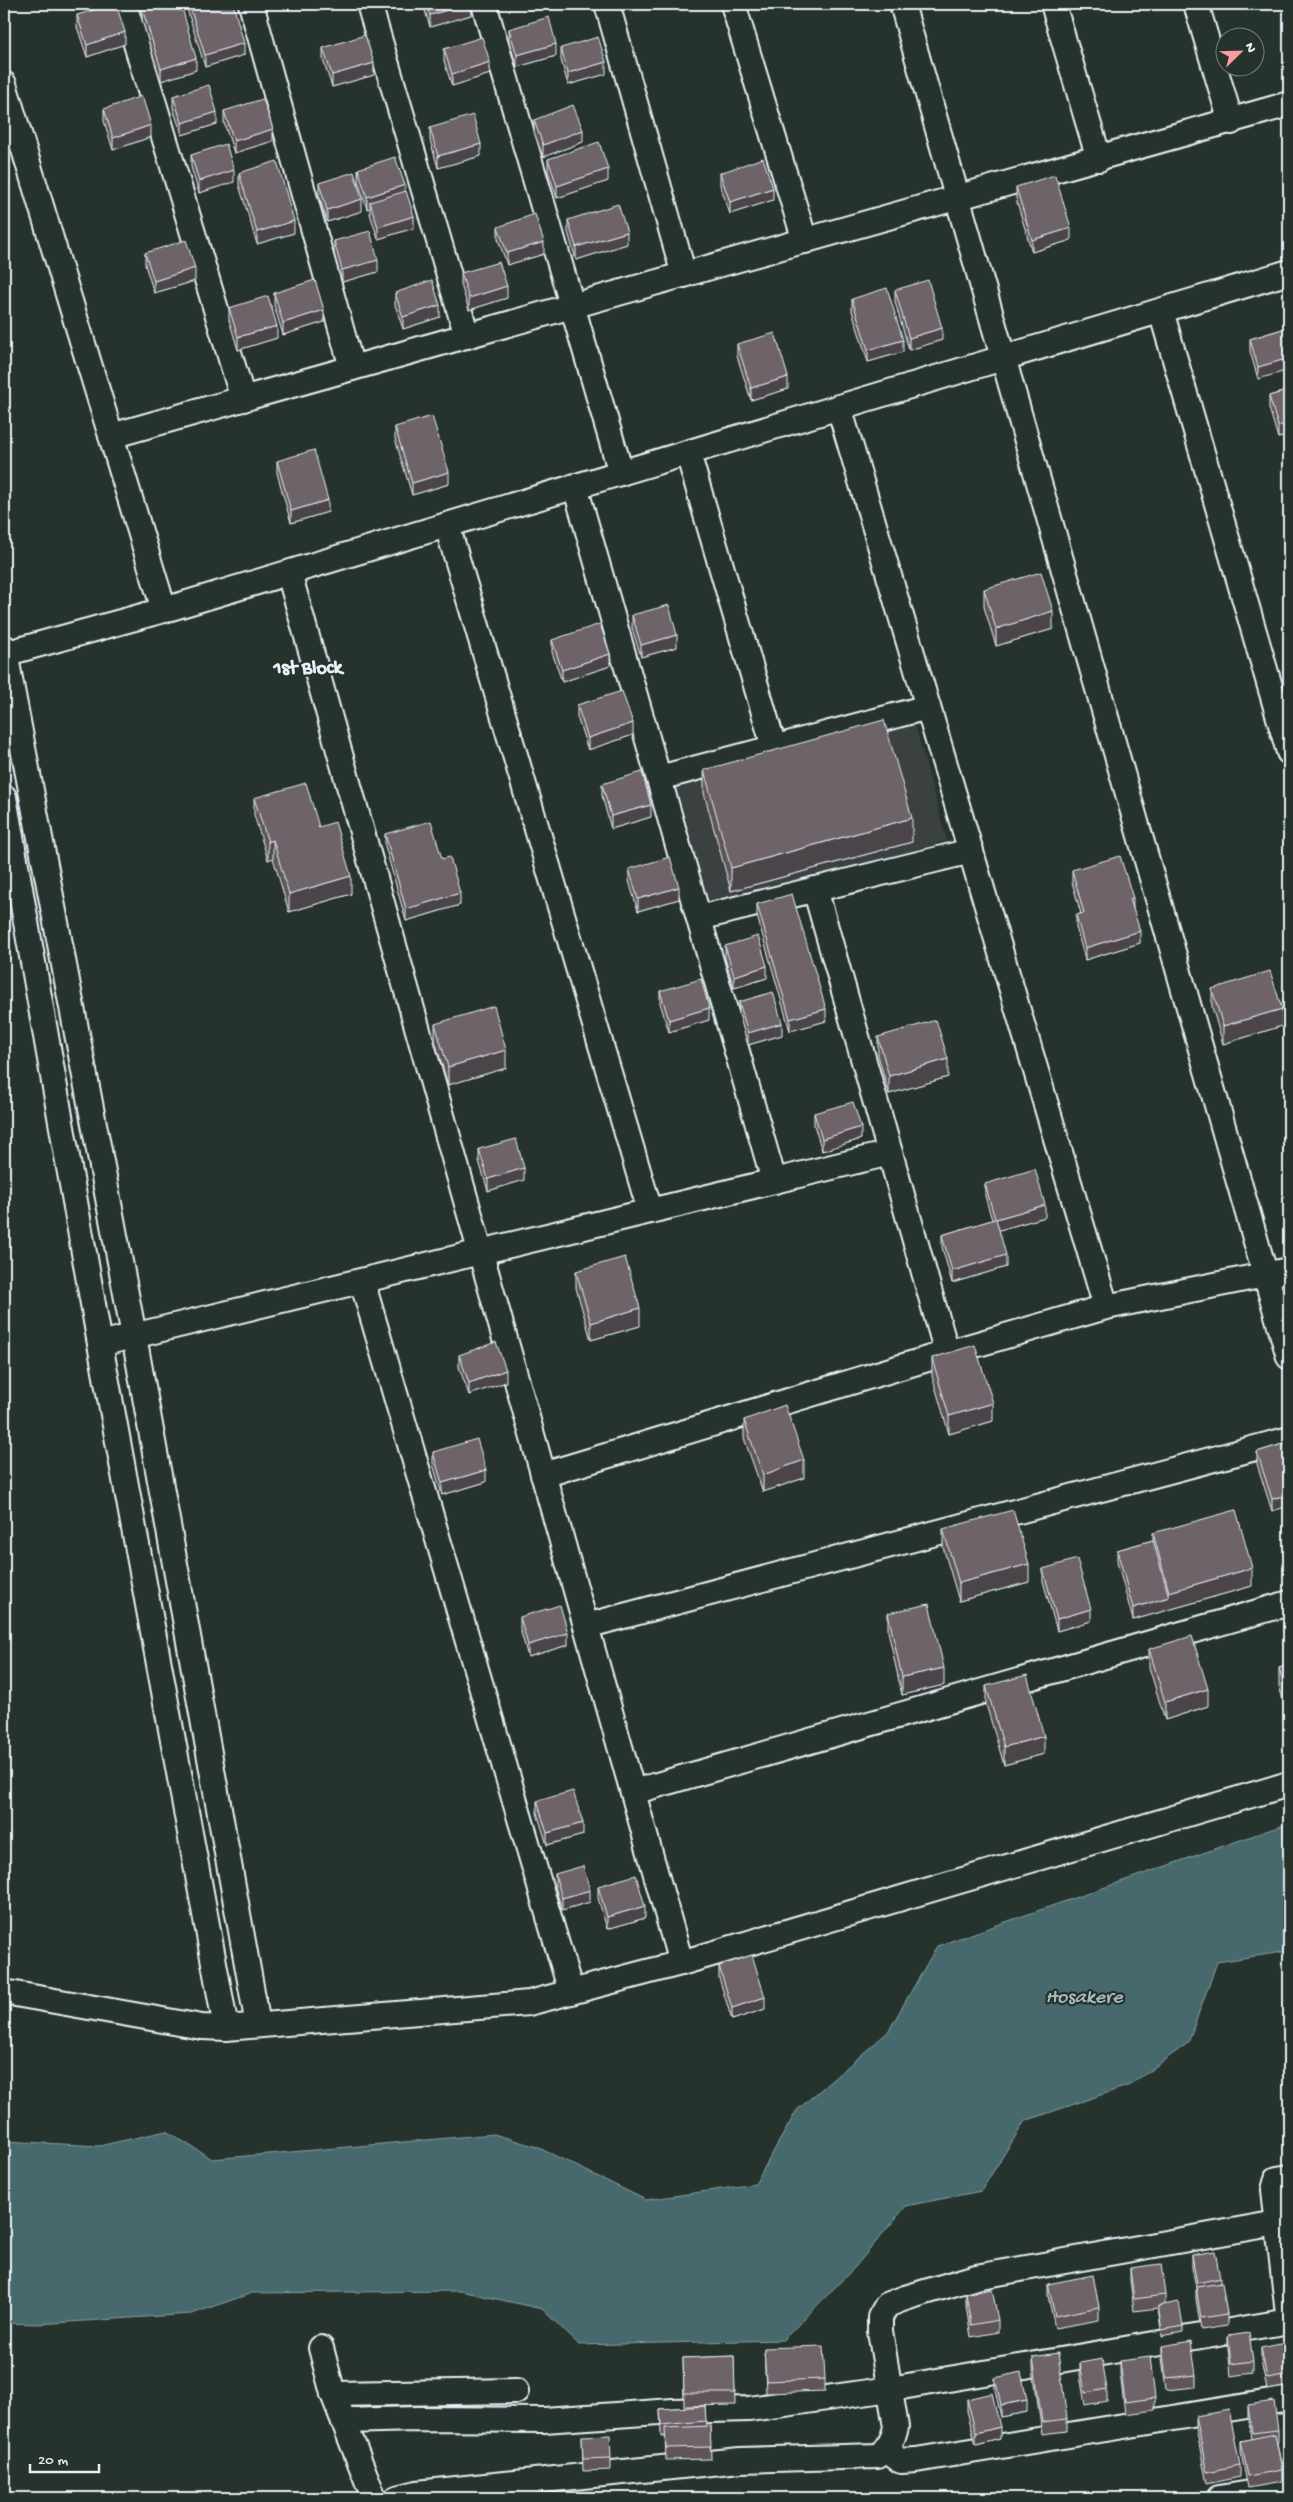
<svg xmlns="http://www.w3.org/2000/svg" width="1293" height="2502" viewBox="0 0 1293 2502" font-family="'Gochi Hand',sans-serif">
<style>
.built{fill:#3b413f}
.water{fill:#46696d;stroke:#879fa5}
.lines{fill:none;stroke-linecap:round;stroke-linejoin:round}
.minor-casing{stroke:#e8f1f8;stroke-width:28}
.minor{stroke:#26332d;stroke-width:24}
.wall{fill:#5e5559;stroke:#e8f1f8}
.shaded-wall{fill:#4c4549;stroke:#e8f1f8}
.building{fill:#6d6368;stroke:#e8f1f8}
.labels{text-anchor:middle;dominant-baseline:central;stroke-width:4.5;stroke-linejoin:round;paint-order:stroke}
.neighbourhood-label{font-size:20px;font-weight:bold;fill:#e8f1f8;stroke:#26332d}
.water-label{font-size:20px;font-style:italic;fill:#a7bbc0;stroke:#26332d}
</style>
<rect width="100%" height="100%" fill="#26332d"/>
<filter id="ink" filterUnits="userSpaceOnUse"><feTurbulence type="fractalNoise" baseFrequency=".02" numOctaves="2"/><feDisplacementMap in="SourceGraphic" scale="10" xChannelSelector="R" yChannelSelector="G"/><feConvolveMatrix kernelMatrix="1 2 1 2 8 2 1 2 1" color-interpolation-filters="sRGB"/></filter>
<g filter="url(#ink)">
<path class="built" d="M913 717 947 841 709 906 675 783Z"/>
<path class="water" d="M1289 1823V1951L1217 1962 1188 2043 1130 2085 1025 2121 981 2191 906 2206 855 2267 783 2340 579 2345 542 2309 461 2291 252 2293 192 2314 38 2324 4 2323V2141L99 2146 166 2131 212 2159 494 2134 537 2147 646 2200 755 2184 797 2110 888 2032 937 1946Z"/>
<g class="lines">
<g class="minor-casing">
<g id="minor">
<path d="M124 4 243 399"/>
<path d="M251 4 352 368"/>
<path d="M369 4 467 336"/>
<path d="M484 4 621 473"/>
<path d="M607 4 684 275"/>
<path d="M733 4 805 241"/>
<path d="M902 4 1289 1357"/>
<path d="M1053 4 1099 159"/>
<path d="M1196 4 1231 122"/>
<path d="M4 84 164 610"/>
<path d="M1161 311 1289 752"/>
<path d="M839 407 1106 1307"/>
<path d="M111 436 1289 104"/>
<path d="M688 453 774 747"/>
<path d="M575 486 774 1181"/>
<path d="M447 525 650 1211"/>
<path d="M289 573 681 1963"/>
<path d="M4 647 134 1336 258 2025"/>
<path d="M4 654 164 610 1289 272"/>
<path d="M659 778 928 707"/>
<path d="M4 797 100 1344 226 2028"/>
<path d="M815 889 947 1353"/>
<path d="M699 918 971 851"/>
<path d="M362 1281 571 1992"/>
<path d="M100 1344 890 1153"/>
<path d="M543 1475 947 1353 1106 1307 1289 1270"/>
<path d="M586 1626 1289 1439"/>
<path d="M633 1792 1289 1603"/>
<path d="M4 1992 202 2027 226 2028 529 2003 681 1963 1289 1784"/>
<path d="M1289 2177 1277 2179 1274 2190 1289 2323"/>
<path d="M321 2348 333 2394 374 2498"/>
<path d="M333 2394 516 2391"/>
<path d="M344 2421 417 2419 544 2420 673 2411 749 2409 890 2389 1289 2321"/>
<path d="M886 2450 901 2461 916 2460 1289 2399"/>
<path d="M397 2498 417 2493 740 2460 878 2456C889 2448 893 2440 896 2427L880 2331V2317L887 2305 905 2298 976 2277 1277 2223"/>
<path d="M1219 2498 1289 2487"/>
</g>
</g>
<use href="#minor" class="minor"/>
</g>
<g class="wall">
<path d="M186 4H233L244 55 205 67 186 6Z"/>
<path d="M423 4H471V15L430 27Z"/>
<path d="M142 8 196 70 161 81 142 20Z"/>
<path d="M77 15 125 44 87 57 77 27Z"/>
<path d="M509 29 556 56 517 67 509 41Z"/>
<path d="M323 48 374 75 332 87 323 60Z"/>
<path d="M561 48 606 74 568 85 561 60Z"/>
<path d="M444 49 490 74 452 86 444 61Z"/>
<path d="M173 96 217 124 182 135 173 108Z"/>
<path d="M104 109 151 137 113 150 104 121Z"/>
<path d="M224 111 273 141 234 153 224 123Z"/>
<path d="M534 120 583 142 543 157 534 132Z"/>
<path d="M430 128 481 156 438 168 430 140Z"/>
<path d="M191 155 234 182 199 193 191 167Z"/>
<path d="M548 159 608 181 557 198 548 171Z"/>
<path d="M358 169 405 192 414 228 378 239 370 214V208L367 209 358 181Z"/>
<path d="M239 173 294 233 257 244 239 185Z"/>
<path d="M720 173 773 200 730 214 720 185Z"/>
<path d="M319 183 362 211 327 222 319 195Z"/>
<path d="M1016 187 1071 240 1032 252 1016 199Z"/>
<path d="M568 220 627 244 576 260 568 232Z"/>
<path d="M498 227 544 254 507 265 498 239Z"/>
<path d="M334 241 378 272 342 282 334 253Z"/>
<path d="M145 253 195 281 154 293 145 265Z"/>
<path d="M461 273 507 298 469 310 461 285Z"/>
<path d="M895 290 942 340 909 350 895 302Z"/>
<path d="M274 293 324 322 283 335 274 305Z"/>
<path d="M395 293 440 317 403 329 395 305Z"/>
<path d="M852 299 903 352 868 362 852 311Z"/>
<path d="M229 308 277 338 238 350 229 320Z"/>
<path d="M1289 327 1258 379 1250 351V339Z"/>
<path d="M737 344 788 389 751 400 737 356Z"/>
<path d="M1289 390V435L1278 438 1269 408V396Z"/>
<path d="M395 427 449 484 412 495 395 439Z"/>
<path d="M277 461 328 512 291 523 277 473Z"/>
<path d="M984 589 1053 629 996 646 984 607Z"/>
<path d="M632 615 677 647 641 657 632 628Z"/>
<path d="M552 640 610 666 562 682 552 652Z"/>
<path d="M577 705 633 735 588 750 577 717Z"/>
<path d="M704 770 912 842 731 891 704 793Z"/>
<path d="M602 784 651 817 611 829 602 796Z"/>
<path d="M254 798 319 827 351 894 289 912 273 858 268 860 254 815Z"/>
<path d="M385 834 442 859 460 905 406 921 385 846Z"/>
<path d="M629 869 679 899 638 911 629 881Z"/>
<path d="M1072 870 1133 909 1140 943 1085 960 1076 927V915L1081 914 1072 882Z"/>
<path d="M757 904 826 1021 790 1031 757 916Z"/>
<path d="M725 946 767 978 734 988 725 958Z"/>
<path d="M1212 989 1282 1026 1223 1044 1212 1007Z"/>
<path d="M660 991 709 1020 669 1032 660 1003Z"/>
<path d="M739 1002 782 1035 748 1045 739 1014Z"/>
<path d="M435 1024 506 1068 448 1085 435 1041Z"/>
<path d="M878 1037 948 1077 889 1094 878 1055Z"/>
<path d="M814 1113 861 1139 822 1151 814 1125Z"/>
<path d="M479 1149 524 1180 488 1191 479 1161Z"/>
<path d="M985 1184 1045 1217 999 1230 1006 1267 952 1283 942 1247V1235L992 1220 985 1196Z"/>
<path d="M576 1271 640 1326 591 1340 576 1288Z"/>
<path d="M459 1355 506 1382 469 1395 459 1367Z"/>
<path d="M932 1358 993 1421 949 1434 932 1376Z"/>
<path d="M744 1420 804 1478 763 1492 744 1438Z"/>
<path d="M1289 1442 1272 1511 1257 1464V1452Z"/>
<path d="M433 1452 486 1482 442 1495 433 1464Z"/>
<path d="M943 1529 1029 1582 959 1601 943 1547Z"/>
<path d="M1153 1533 1252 1586 1133 1620 1117 1562V1550L1153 1540Z"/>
<path d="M1043 1569 1091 1621 1057 1631 1043 1581Z"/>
<path d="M888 1613 944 1685 902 1695 888 1631Z"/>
<path d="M520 1617 568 1645 528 1657 520 1629Z"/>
<path d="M1149 1649 1208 1706 1165 1720 1149 1667Z"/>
<path d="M1289 1665V1720L1279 1686V1668Z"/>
<path d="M986 1686 1044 1754 1004 1765 986 1704Z"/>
<path d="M537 1801 583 1835 547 1845 537 1813Z"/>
<path d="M555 1874 590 1902 562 1910 555 1886Z"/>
<path d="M598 1886 645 1918 607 1929 598 1898Z"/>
<path d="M719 1966 765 2009 732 2020 719 1978Z"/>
<path d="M1192 2255 1220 2278V2283L1227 2314V2326L1201 2330 1196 2299V2287L1192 2267Z"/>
<path d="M1130 2268 1165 2295V2304L1183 2326V2332L1162 2336 1158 2308 1134 2311 1130 2280Z"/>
<path d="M1048 2284 1099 2307V2320L1055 2328 1048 2296Z"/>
<path d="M966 2294 998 2320V2332L971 2337 966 2306Z"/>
<path d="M1228 2336 1253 2361V2373L1231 2376 1228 2348Z"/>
<path d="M1162 2346 1196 2375V2387L1166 2390 1162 2358Z"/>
<path d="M764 2348 825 2379V2391L766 2393Z"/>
<path d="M1261 2348 1289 2366V2386L1267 2390 1261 2360Z"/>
<path d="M734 2356 735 2405 684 2406 683 2358Z"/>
<path d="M1033 2357 1067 2419V2431L1042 2434 1033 2369Z"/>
<path d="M1120 2361 1155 2398V2410L1125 2414 1120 2373Z"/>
<path d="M1080 2363 1107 2389V2401L1085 2405 1080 2375Z"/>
<path d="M995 2378 1027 2412 1001 2417 995 2390Z"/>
<path d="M967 2399 1000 2439 976 2445 967 2411Z"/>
<path d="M1248 2405 1278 2430V2442H1277L1282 2470V2482L1248 2488 1241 2453V2441L1251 2439 1248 2417Z"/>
<path d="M705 2406 706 2427 710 2426 711 2459 666 2460 665 2436 661 2437 660 2409Z"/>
<path d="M1196 2416 1240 2465V2477L1207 2484 1196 2428Z"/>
<path d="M582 2436 611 2458V2470L583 2471Z"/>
</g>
<g class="shaded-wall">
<path d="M467 4H471V15L430 27V15Z"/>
<path d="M125 32V44L87 57V45Z"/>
<path d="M244 43V55L205 67V55Z"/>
<path d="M556 44V56L517 67V55Z"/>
<path d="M196 58V70L161 81V69Z"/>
<path d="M490 62V74L452 86V74Z"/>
<path d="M606 62V74L568 85V73Z"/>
<path d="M374 63V75L332 87V75Z"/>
<path d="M217 112V124L182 135V123Z"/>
<path d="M151 125V137L113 150V138Z"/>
<path d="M273 129V141L234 153V141Z"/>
<path d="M583 130V142L543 157V145Z"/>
<path d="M481 144V156L438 168V156Z"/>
<path d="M608 169V181L557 198V186Z"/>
<path d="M234 170V182L199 193V181Z"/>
<path d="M405 185V197L370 202V208L367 209V197Z"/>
<path d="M773 188V200L730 214V202Z"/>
<path d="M362 199V211L327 222V210Z"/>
<path d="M414 216V228L378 239V227Z"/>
<path d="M294 221V233L257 244V232Z"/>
<path d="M1071 228V240L1032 252V240Z"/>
<path d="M627 232V244L576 260V247Z"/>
<path d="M544 242V254L507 265V253Z"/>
<path d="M378 260V272L342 282V270Z"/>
<path d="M195 268V281L154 293V281Z"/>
<path d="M507 286V298L469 310V298Z"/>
<path d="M440 305V317L403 329V317Z"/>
<path d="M324 310V322L283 335V323Z"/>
<path d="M277 326V338L238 350V337Z"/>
<path d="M942 328V340L909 350V338Z"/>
<path d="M903 340V352L868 362V350Z"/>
<path d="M1289 358V370L1258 379V367Z"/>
<path d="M788 377V389L751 400V388Z"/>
<path d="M1289 423V435L1278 438V426Z"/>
<path d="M449 472V484L412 495V483Z"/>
<path d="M328 500V512L291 523V511Z"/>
<path d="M1053 611V629L996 646V629Z"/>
<path d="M677 635V647L641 657V645Z"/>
<path d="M610 654V666L562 682V670Z"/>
<path d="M633 723V735L588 750V738Z"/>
<path d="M651 805V817L611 829V816Z"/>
<path d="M912 818V842L731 891V868Z"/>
<path d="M273 840V858L268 860V842Z"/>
<path d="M351 876V894L289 912V894Z"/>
<path d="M679 887V899L638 911V899Z"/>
<path d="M460 893V905L406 921V909Z"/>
<path d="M1133 898V910L1130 899Z"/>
<path d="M1140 931V943L1085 960V948Z"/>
<path d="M767 966V978L734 988V976Z"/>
<path d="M709 1008V1020L669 1032V1020Z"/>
<path d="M826 1009V1021L790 1031V1019Z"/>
<path d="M1282 1009V1026L1223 1044V1026Z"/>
<path d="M782 1023V1035L748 1045V1033Z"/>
<path d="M506 1050V1068L448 1085V1067Z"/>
<path d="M948 1059V1077L889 1094V1076Z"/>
<path d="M861 1127V1139L822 1151V1139Z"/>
<path d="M524 1168V1180L488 1191V1179Z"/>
<path d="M1045 1205V1217L996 1231V1219Z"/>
<path d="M1006 1255V1267L952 1283V1271Z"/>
<path d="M640 1308V1326L591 1340V1323Z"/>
<path d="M506 1370V1382L469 1395V1383Z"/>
<path d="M993 1403V1421L949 1434V1416Z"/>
<path d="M804 1460V1478L763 1492V1475Z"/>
<path d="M486 1470V1482L442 1495V1483Z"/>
<path d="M1289 1494V1506L1272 1511V1499Z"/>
<path d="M1029 1564V1582L959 1601V1583Z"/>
<path d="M1252 1568V1586L1133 1620V1608L1169 1597V1592Z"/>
<path d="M1091 1609V1621L1057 1631V1619Z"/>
<path d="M568 1633V1645L528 1657V1645Z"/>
<path d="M944 1668V1685L902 1695V1677Z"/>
<path d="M1208 1689V1706L1165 1720V1702Z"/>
<path d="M1044 1736V1754L1004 1765V1747Z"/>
<path d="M583 1823V1835L547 1845V1833Z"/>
<path d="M590 1890V1902L562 1910V1898Z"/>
<path d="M645 1906V1918L607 1929V1917Z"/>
<path d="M765 1997V2009L732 2020V2008Z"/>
<path d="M1027 2400V2412L1001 2417V2405Z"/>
<path d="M1000 2427V2439L976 2445V2433Z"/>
</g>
<g class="building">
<path d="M113 4H116L125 32 87 45 77 15Z"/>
<path d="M155 4H181L196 58 161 69 142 8Z"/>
<path d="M189 4H233L244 43 205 55Z"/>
<path d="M426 4H467L430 15Z"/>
<path d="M549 17 556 44 517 55 509 29Z"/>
<path d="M365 35 374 63 332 75 323 48Z"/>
<path d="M482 37 490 62 452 74 444 49Z"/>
<path d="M598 37 606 62 568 73 561 48Z"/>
<path d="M209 85 217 112 182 123 173 96Z"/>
<path d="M142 96 151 125 113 138 104 109Z"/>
<path d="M263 99 273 129 234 141 224 111Z"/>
<path d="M573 105 583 130 543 145 534 120Z"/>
<path d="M473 115 481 144 438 156 430 128Z"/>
<path d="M599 142 608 169 557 186 548 159Z"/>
<path d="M226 144 234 170 199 181 191 155Z"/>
<path d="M395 157 405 185 367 197 358 169Z"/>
<path d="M763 158 773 188 730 202 720 173Z"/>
<path d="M277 161 294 221 257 232 239 173Z"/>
<path d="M354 172 362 199 327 210 319 183Z"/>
<path d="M1055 175 1071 228 1032 240 1016 187Z"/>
<path d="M406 191 414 216 378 227 370 202Z"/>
<path d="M618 204 627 232 576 247 568 220Z"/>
<path d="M535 214 544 242 507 253 498 227Z"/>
<path d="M370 231 378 260 342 270 334 241Z"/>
<path d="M186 240 195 268 154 281 145 253Z"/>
<path d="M499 262 507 286 469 298 461 273Z"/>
<path d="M315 280 324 310 283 323 274 293Z"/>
<path d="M432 280 440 305 403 317 395 293Z"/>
<path d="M928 280 942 328 909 338 895 290Z"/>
<path d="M887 288 903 340 868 350 852 299Z"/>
<path d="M268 296 277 326 238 337 229 308Z"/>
<path d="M1289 327V358L1258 367 1250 339Z"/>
<path d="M775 333 788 377 751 388 737 344Z"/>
<path d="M1289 390V423L1278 426 1269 396Z"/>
<path d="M432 416 449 472 412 483 395 427Z"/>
<path d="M314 450 328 500 291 511 277 461Z"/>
<path d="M1041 572 1053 611 996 629 984 589Z"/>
<path d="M669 605 677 635 641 645 632 615Z"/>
<path d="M600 624 610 654 562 670 552 640Z"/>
<path d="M622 691 633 723 588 738 577 705Z"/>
<path d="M884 720 912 818 731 868 704 770Z"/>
<path d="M642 772 651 805 611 816 602 784Z"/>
<path d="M306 783 319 827 335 822 351 876 289 894 273 840 268 842 254 798Z"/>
<path d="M431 821 442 859 450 857 460 893 406 909 385 834Z"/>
<path d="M1120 856 1133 898 1130 899 1140 931 1085 948 1076 915 1084 913 1072 870Z"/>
<path d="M670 857 679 887 638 899 629 869Z"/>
<path d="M792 894 826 1009 790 1019 757 904Z"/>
<path d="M758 936 767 966 734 976 725 946Z"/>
<path d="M1270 971 1282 1009 1223 1026 1212 989Z"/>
<path d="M701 979 709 1008 669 1020 660 991Z"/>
<path d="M773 992 782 1023 748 1033 739 1002Z"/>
<path d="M494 1006 506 1050 448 1067 435 1024Z"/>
<path d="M936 1020 948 1059 889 1076 878 1037Z"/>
<path d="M853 1102 861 1127 822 1139 814 1113Z"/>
<path d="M516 1139 524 1168 488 1179 479 1149Z"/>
<path d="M1035 1169 1045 1205 996 1219 1006 1255 952 1271 942 1235 995 1219 985 1184Z"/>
<path d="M625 1257 640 1308 591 1323 576 1271Z"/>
<path d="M496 1342 506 1370 469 1383 459 1355Z"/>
<path d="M975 1345 993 1403 949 1416 932 1358Z"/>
<path d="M785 1405 804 1460 763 1475 744 1420Z"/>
<path d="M477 1439 486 1470 442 1483 433 1452Z"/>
<path d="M1289 1442V1494L1272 1499 1257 1452Z"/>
<path d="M1013 1510 1029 1564 959 1583 943 1529Z"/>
<path d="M1236 1510 1252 1568 1169 1592 1153 1533Z"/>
<path d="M1153 1540 1169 1597 1133 1608 1117 1550Z"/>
<path d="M1077 1559 1091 1609 1057 1619 1043 1569Z"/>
<path d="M929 1604 944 1668 902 1677 888 1613Z"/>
<path d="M560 1605 568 1633 528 1645 520 1617Z"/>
<path d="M1192 1636 1208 1689 1165 1702 1149 1649Z"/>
<path d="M1289 1665V1702L1279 1668Z"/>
<path d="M1027 1675 1044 1736 1004 1747 986 1686Z"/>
<path d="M573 1791 583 1823 547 1833 537 1801Z"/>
<path d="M583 1866 590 1890 562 1898 555 1874Z"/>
<path d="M636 1875 645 1906 607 1917 598 1886Z"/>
<path d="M752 1955 765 1997 732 2008 719 1966Z"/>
<path d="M1215 2251 1220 2278 1197 2283 1192 2255Z"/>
<path d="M1161 2264 1165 2295 1134 2299 1130 2268Z"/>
<path d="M1093 2275 1099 2307 1055 2316 1048 2284Z"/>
<path d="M1222 2283 1227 2314 1201 2318 1196 2287Z"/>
<path d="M992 2289 998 2320 971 2325 966 2294Z"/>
<path d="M1179 2302 1183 2326 1162 2330 1158 2306Z"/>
<path d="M1249 2333 1253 2361 1231 2364 1228 2336Z"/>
<path d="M1191 2341 1196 2375 1166 2378 1162 2346Z"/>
<path d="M1285 2343 1289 2366V2374L1267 2378 1261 2348Z"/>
<path d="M823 2346 825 2379 766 2381 764 2348Z"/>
<path d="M1058 2353 1067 2419 1042 2422 1033 2357Z"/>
<path d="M734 2356 735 2393H684L683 2358Z"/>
<path d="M1150 2357 1155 2398 1125 2402 1120 2361Z"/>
<path d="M1102 2359 1107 2389 1085 2393 1080 2363Z"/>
<path d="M1021 2372 1027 2400 1001 2405 995 2378Z"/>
<path d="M992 2393 1000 2427 976 2433 967 2399Z"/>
<path d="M1274 2401 1278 2430 1252 2433 1248 2405Z"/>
<path d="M705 2406 706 2421 661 2425 660 2409Z"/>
<path d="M1229 2410 1240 2465 1207 2472 1196 2416Z"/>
<path d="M710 2426 711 2447 666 2448 665 2428Z"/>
<path d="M1275 2434 1282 2470 1248 2476 1241 2441Z"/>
<path d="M610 2435 611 2458 583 2459 582 2436Z"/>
</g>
</g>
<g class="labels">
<g class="neighbourhood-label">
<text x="308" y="669">1st Block</text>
</g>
<g class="water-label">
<text x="1084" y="1998">Hosakere</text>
</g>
</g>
<rect width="1293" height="2502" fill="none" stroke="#26332d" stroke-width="20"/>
<rect x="10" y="10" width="1273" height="2482" fill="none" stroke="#e8f1f8" stroke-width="2" filter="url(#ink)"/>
<g transform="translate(1240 52) rotate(67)"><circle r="24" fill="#26332d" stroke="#747f7e"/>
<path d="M0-4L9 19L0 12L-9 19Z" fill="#ff9aa2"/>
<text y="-8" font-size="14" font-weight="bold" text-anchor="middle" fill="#e8f1f8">N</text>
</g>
<path d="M30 2464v8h69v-8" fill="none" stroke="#e8f1f8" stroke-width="2.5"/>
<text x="38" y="2464" font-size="15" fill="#e8f1f8" stroke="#26332d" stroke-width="4" paint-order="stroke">20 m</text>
</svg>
